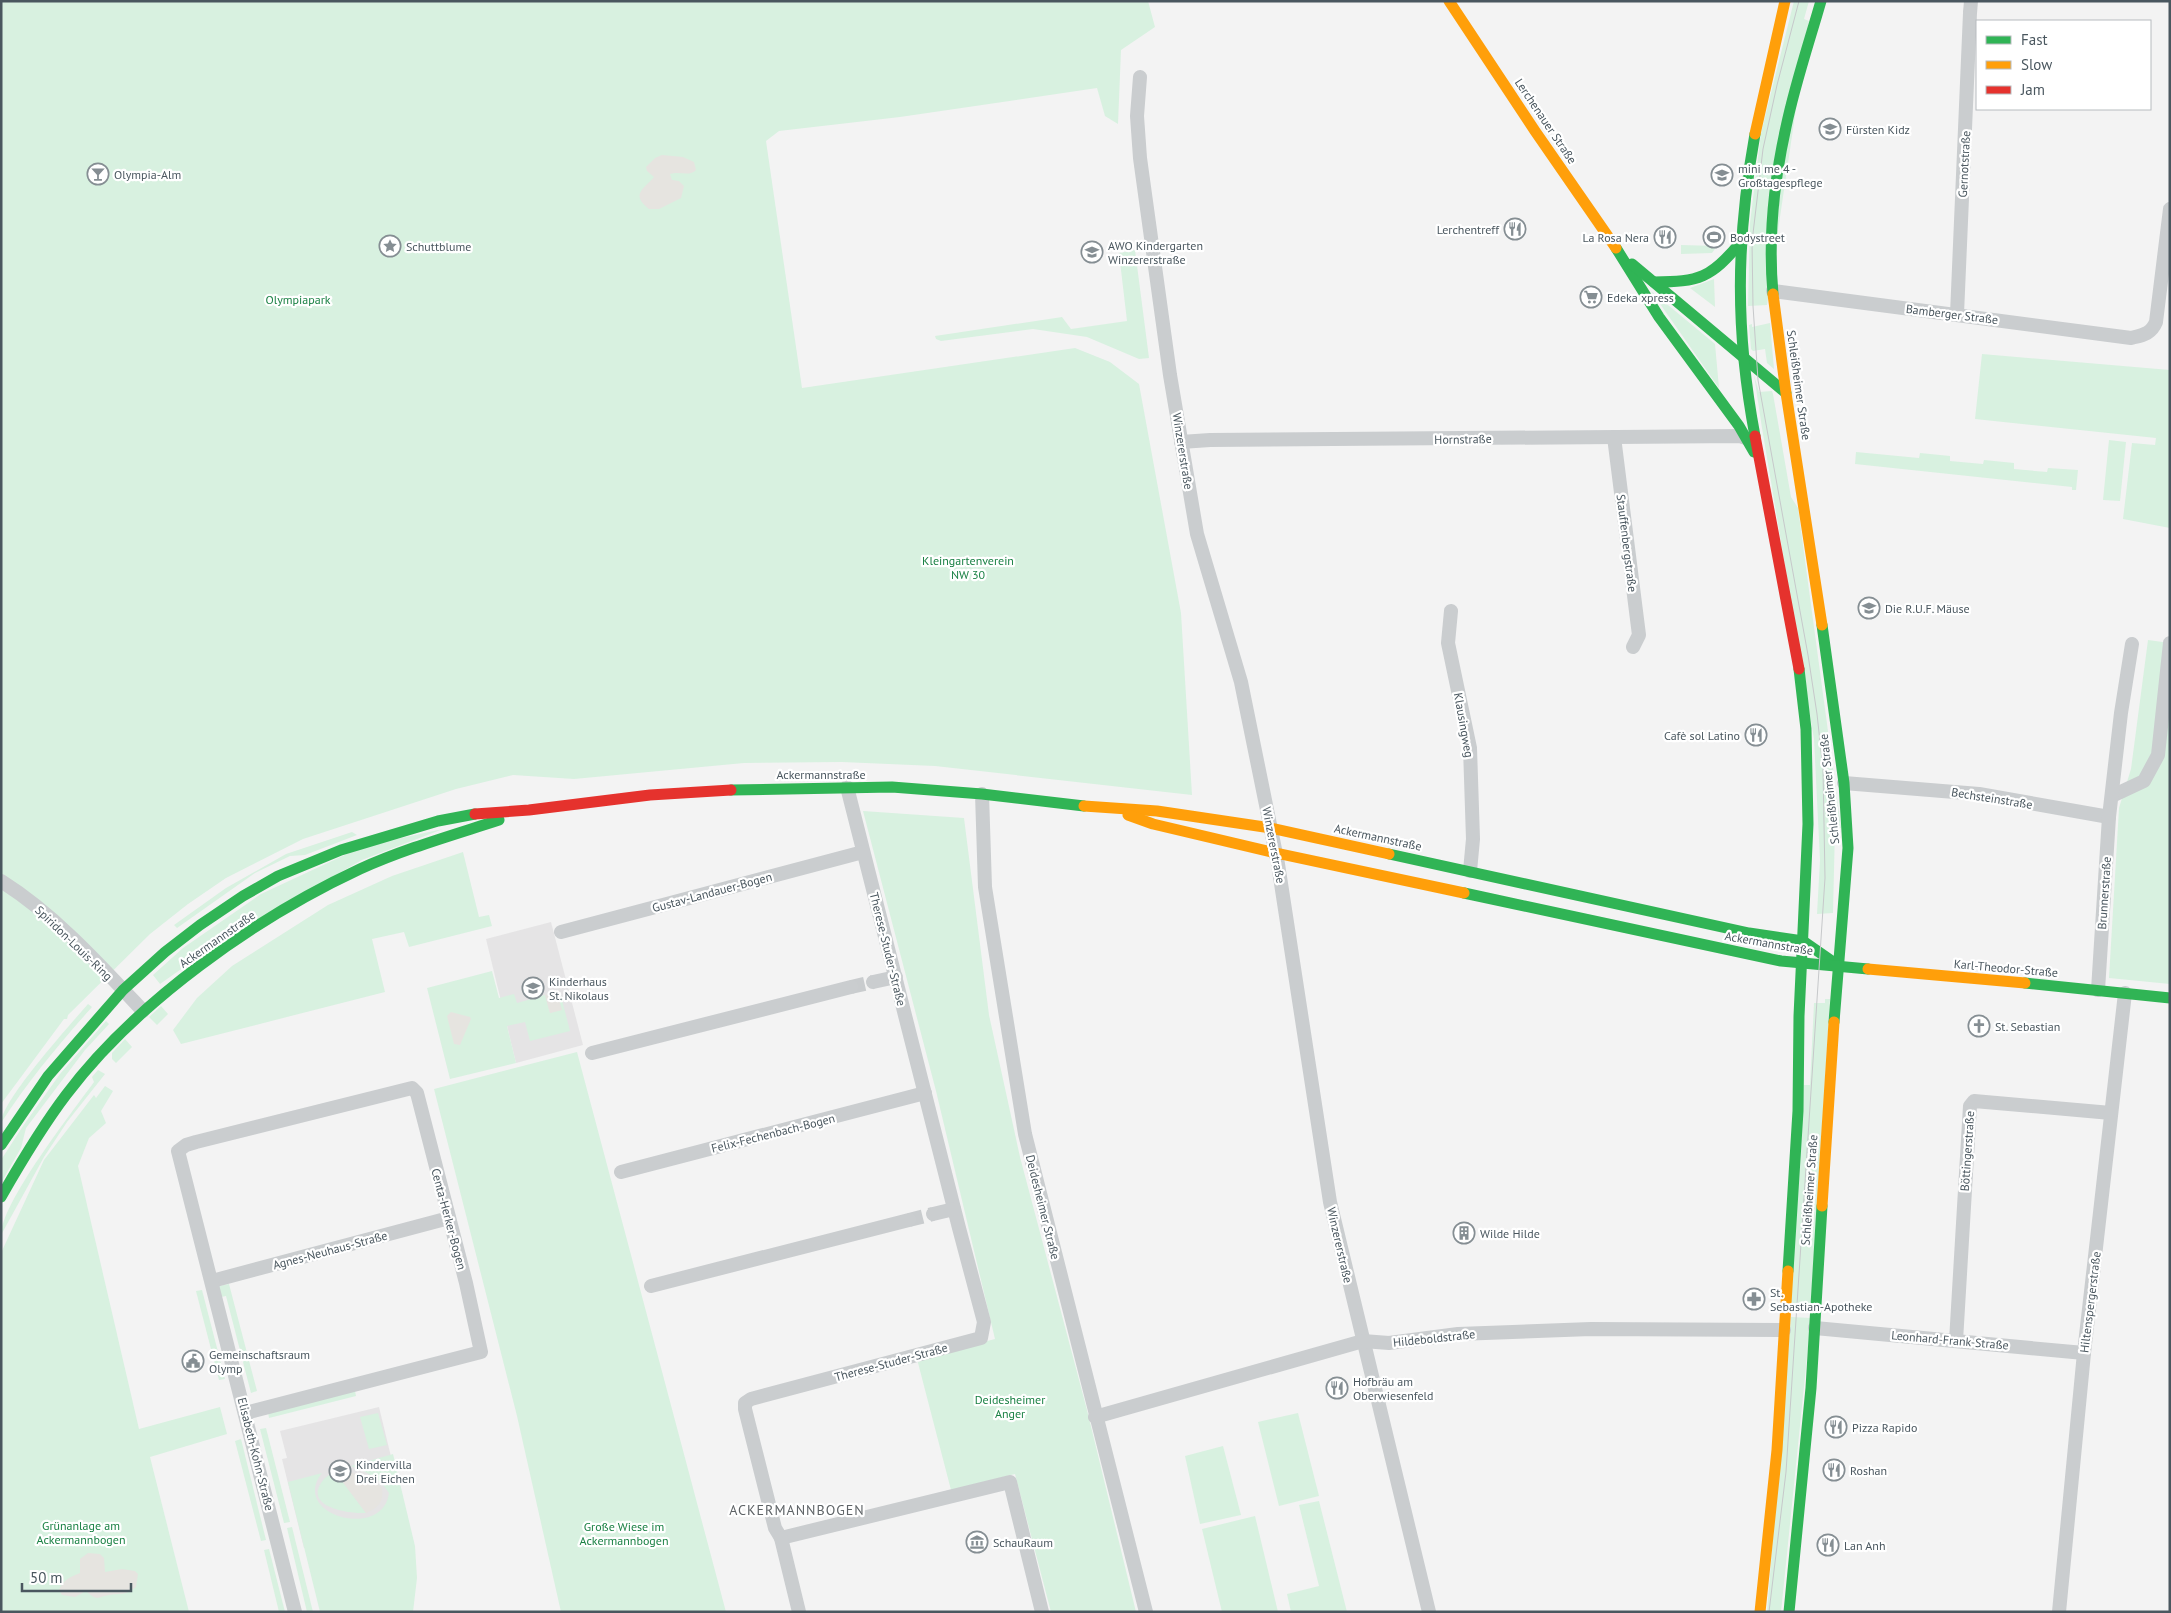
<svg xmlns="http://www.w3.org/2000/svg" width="2171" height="1613" viewBox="0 0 2171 1613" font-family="'PT Sans',sans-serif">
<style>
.education{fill:#e5e4e5}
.green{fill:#d8f1e0}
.sand{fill:#e6e4e0}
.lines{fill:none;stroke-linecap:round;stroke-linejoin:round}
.street-tunnel{stroke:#c9ccce;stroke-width:14;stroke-dasharray:14 7;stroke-linecap:butt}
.street{stroke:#cacdcf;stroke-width:14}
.fast{stroke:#30b455;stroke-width:11}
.slow{stroke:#ff9f0a;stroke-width:11}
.jam{stroke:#e5322d;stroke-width:11}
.tram{stroke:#c6c8ca;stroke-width:1}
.labels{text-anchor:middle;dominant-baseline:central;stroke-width:4.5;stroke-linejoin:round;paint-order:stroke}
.street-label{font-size:12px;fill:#4a575f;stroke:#fff}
.poi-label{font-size:12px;fill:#4a575f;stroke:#fff;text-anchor:start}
.park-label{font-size:12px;fill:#1a8144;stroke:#fff}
.neighbourhood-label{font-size:14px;letter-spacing:1px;fill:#5e6366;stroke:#fff}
</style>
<rect width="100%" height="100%" fill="#f3f3f3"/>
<g class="education">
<path d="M551 922 583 1045 516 1063 486 939Z"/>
<path d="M379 1407 407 1523 304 1548 282 1459 287 1458 280 1431Z"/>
</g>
<g class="green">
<path d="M1 1H1148L1155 27 1121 50 1118 124 1105 116 1097 88 900 117 779 131 766 141 802 388 1075 348 1110 362 1139 384 1181 613 1192 795 935 766 842 762 744 763 574 779 513 775 456 789 303 839 226 878 188 904 150 934 68 1015 67 1019H64L1 1104Z"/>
<path d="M1794 1H1809L1804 19 1809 21 1767 305 1748 306 1750 223 1761 133Z"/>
<path d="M1681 245 1717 246 1712 253 1681 254Z"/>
<path d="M1135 250 1149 358 1139 359 1087 337 1033 329 941 341 936 339 935 336 1062 317 1071 329 1127 321 1119 253Z"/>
<path d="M1714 279 1715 307 1690 288Z"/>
<path d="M1651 291 1715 344 1719 388Z"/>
<path d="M1770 323 1774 369 1767 363 1765 349 1753 351 1751 349 1749 325 1752 324V327Z"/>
<path d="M1982 354 2170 370V528L2123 519 2132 443 2155 445 2156 438 1975 419Z"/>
<path d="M1754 375 1759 392 1772 391 1773 394 1791 497 1798 508 1841 828H1835L1833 913 1817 914 1820 860 1814 739 1762 428Z"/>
<path d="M2109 440 2126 442 2120 501 2103 500Z"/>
<path d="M1856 452 1919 458 1920 453 1950 456V461L1983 464 1984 460 2014 463V469L2047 472 2048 468 2078 470 2076 490H2072V487L1855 464Z"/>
<path d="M2148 640 2170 643V984L2109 978 2119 808 2131 769Z"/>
<path d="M863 811 964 818 989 1015 1020 1157 1087 1410 1136 1612H1051L1015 1474 951 1490 917 1359 995 1339 936 1091Z"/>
<path d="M443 829 362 860 228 936 160 984 153 975 183 948 261 894 364 846Z"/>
<path d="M352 832 357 835 305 855 290 856 255 873 177 928 174 925 226 888 286 854Z"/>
<path d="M463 852 479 917 489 915 492 926 409 947 404 932 372 939 385 992 181 1044 173 1030 197 998 232 966 328 905 392 876Z"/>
<path d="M492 971 499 998 514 994 517 1003 545 995 550 1013 561 1010 557 992H560L570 1031 530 1041 525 1022 507 1026 516 1063 450 1079 427 988Z"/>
<path d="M1825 999H1830L1811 1305 1790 1303 1804 1085H1810L1814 1003H1825Z"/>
<path d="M88 1004 92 1007C59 1044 28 1081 1 1123 1 1101 71 1024 88 1004Z"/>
<path d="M161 1006 168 1014 157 1025 149 1017Z"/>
<path d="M106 1021 109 1024 85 1050 26 1128 21 1148 1 1183V1160L23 1126 60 1074Z"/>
<path d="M125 1039 132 1047 116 1063 112 1059V1053Z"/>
<path d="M577 1052 726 1612H561L517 1416 434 1089Z"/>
<path d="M98 1070 105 1074 67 1122 44 1157 1 1235C1 1203 73 1111 94 1082L92 1077Z"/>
<path d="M105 1086 113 1091 101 1111 106 1123 89 1138 78 1166 139 1429 220 1407 227 1434 150 1457 189 1612H1V1253L44 1160 94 1095 96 1098Z"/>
<path d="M229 1284 257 1391 251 1393 226 1296 221 1297 219 1286Z"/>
<path d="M202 1290 225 1379 219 1380 196 1291Z"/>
<path d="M1791 1317 1811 1318 1781 1612H1767Z"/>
<path d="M355 1391 356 1396 269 1418 268 1412Z"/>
<path d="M378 1413 387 1445 369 1449 360 1417Z"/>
<path d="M1298 1413 1319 1496 1279 1506 1258 1422Z"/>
<path d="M266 1428 290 1522 284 1523 260 1429Z"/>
<path d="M241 1439 266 1540 261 1541 235 1441Z"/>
<path d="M1223 1446 1241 1515 1200 1524 1185 1456Z"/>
<path d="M393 1454 415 1546 417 1578 413 1612H320L288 1482 322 1473C289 1515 383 1541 389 1493 380 1478 367 1472 351 1466Z"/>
<path d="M336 1473 366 1513C351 1514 305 1508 321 1483 325 1477 329 1474 336 1473Z"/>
<path d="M1319 1501 1347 1612H1291L1287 1594 1319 1586 1299 1505Z"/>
<path d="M1255 1516 1278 1612H1222L1202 1529Z"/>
<path d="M292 1527 313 1612H307L287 1528Z"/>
<path d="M269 1549 285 1612H279L264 1550Z"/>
</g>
<g class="sand">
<path d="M662 155 683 157 694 162 696 170C690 177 679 171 670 174L672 180 679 181 684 186 681 198 659 209H649C630 194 644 189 654 177L647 171 646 167 655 158Z"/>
<path d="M557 992 562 1010 550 1013 545 995Z"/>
<path d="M451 1012 470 1017 471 1019 460 1045 454 1044 447 1016Z"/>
<path d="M349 1472 369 1477 382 1488C384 1502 378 1508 366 1513L336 1473Z"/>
<path d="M88 1553 100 1554 104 1558 105 1572 122 1569 135 1571 138 1574 136 1587C126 1596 120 1593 109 1595 97 1597 98 1602 86 1591L75 1597 62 1595 59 1590C63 1580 70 1577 80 1573V1559Z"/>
</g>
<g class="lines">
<g class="street-tunnel">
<path d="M1970 13 1971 1"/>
<path d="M851 987 873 982"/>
<path d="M909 1220 933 1214"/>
</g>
<g class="street">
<path d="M1140 77 1137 116 1140 158 1170 375 1197 534 1241 682 1278 864 1330 1202 1429 1612"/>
<path d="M1773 291 2131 338C2143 335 2151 334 2156 322L2170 209"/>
<path d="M1957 314 1970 13"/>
<path d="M1614 437 1639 635 1633 647"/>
<path d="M1181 442 1210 440 1740 436 1746 438"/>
<path d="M1451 611 1448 643 1470 748 1473 839 1470 871"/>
<path d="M1844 783 1979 794 2109 817"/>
<path d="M847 787 959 1228 984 1322 981 1338 751 1399 745 1403V1409L775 1528 781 1538 1010 1482 1042 1612"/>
<path d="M982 794 985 887 1025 1134 1146 1612"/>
<path d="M2112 796 2144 781 2158 755 2170 643"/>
<path d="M1 881C55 915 100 965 143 1011"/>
<path d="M561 932 863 852"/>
<path d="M873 982 896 977"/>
<path d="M2098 990 2109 817 2121 713 2132 644"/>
<path d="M592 1053 851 987"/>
<path d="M621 1172 925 1093"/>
<path d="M933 1214 954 1209"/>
<path d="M212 1281 449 1218"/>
<path d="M651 1286 909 1220"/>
<path d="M1815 1328 2084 1353"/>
<path d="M1956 1341 1970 1106 1974 1101 2111 1113"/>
<path d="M245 1413 481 1352 466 1283 417 1093 412 1088 196 1142 186 1145 178 1151 295 1612"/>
<path d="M1095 1417 1363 1341 1389 1343 1458 1334 1591 1329 1784 1330"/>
<path d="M781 1538 799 1612"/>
<path d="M2059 1612 2084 1353 2125 993"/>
</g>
<g class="fast">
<path d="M1616 248 1659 317 1739 426 1754 452"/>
<path d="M1632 264 1786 393"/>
<path d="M1654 282C1699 282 1711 278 1740 243"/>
<path d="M1773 294C1768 239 1774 181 1786 127 1795 84 1809 43 1821 1"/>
<path d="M1755 436C1735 331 1736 239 1755 134"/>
<path d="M1822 625 1844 783 1848 848 1834 1022"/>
<path d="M731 790 892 787 982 794 1084 806"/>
<path d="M1389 854 1749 933 1803 941 1839 966"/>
<path d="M1464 893 1781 961 1868 969"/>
<path d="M2025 983 2170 998"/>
<path d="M1 1145 48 1076 123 990 165 952 200 925 243 896 278 876 341 850 438 821 475 814"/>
<path d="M1 1197C21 1162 41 1128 66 1095 136 1002 255 918 360 869 404 849 453 835 499 820"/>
<path d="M1788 1271 1798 1111 1799 1016 1808 824 1806 729 1799 669"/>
<path d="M1789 1612 1811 1388 1822 1206"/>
</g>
<g class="slow">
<path d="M1449 1 1535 131 1616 248"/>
<path d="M1755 134 1785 1"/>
<path d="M1773 294 1786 393 1822 625"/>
<path d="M1084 806 1157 811 1271 828 1389 854"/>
<path d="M1128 815 1153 824 1276 853 1464 893"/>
<path d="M1868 969 2025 983"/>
<path d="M1822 1206 1834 1022"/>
<path d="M1760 1612 1777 1450 1788 1271"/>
</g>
<g class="jam">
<path d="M1755 436 1799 669"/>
<path d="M475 814 529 810 650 795 731 790"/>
</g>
<path class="tram" d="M1769 1612 1786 1472 1825 878 1823 769 1817 714 1808 655 1758 380 1753 306 1752 242 1763 149 1777 85 1799 1"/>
</g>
<defs>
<g id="school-ring" transform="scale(1.125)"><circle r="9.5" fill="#fff" stroke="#858e93" stroke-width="1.5"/><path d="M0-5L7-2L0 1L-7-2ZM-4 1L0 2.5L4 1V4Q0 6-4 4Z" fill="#858e93"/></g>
<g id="bar-ring" transform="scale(1.125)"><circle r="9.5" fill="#fff" stroke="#858e93" stroke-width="1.5"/><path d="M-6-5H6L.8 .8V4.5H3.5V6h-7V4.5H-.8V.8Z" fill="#858e93"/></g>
<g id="restaurant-ring" transform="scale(1.125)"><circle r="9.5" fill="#fff" stroke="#858e93" stroke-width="1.5"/><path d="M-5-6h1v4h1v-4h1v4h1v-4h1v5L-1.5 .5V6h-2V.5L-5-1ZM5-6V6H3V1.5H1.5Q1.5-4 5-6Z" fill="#858e93"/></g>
<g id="stadium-ring" transform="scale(1.125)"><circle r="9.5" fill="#fff" stroke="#858e93" stroke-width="1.5"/><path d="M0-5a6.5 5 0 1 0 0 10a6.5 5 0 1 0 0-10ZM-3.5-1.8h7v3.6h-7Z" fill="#858e93"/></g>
<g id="sight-ring" transform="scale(1.125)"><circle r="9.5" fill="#fff" stroke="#858e93" stroke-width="1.5"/><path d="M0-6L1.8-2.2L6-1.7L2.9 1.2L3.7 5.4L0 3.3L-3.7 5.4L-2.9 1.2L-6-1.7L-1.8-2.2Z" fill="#858e93"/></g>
<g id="supermarket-ring" transform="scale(1.125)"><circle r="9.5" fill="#fff" stroke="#858e93" stroke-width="1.5"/><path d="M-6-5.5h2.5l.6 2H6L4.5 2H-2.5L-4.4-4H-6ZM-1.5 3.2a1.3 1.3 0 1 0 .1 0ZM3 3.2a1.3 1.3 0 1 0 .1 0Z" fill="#858e93"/></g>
<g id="church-ring" transform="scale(1.125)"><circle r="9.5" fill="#fff" stroke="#858e93" stroke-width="1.5"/><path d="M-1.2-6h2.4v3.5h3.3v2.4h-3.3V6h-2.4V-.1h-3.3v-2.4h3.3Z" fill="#858e93"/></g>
<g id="building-ring" transform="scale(1.125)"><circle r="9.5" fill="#fff" stroke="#858e93" stroke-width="1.5"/><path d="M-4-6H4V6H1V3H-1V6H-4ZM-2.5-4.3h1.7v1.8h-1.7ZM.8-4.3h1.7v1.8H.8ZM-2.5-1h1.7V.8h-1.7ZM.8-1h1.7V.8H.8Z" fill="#858e93"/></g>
<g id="pharmacy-ring" transform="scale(1.125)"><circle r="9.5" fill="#fff" stroke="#858e93" stroke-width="1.5"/><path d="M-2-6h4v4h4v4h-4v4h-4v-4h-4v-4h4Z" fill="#858e93"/></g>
<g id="civic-ring" transform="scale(1.125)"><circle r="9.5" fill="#fff" stroke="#858e93" stroke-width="1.5"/><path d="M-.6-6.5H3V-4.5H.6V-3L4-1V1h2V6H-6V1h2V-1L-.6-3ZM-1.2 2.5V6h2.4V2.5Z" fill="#858e93"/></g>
<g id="museum-ring" transform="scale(1.125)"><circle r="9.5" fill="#fff" stroke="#858e93" stroke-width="1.5"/><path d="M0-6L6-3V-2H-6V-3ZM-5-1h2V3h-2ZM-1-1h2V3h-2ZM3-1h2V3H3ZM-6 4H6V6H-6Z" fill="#858e93"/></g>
</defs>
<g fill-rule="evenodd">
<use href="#school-ring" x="1830" y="129"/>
<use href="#bar-ring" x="98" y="174"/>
<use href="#school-ring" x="1722" y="175"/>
<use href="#restaurant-ring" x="1515" y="229"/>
<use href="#restaurant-ring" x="1665" y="237"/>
<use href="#stadium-ring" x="1714" y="237"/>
<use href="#sight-ring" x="390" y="246"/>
<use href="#school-ring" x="1092" y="252"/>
<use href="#supermarket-ring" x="1591" y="297"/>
<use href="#school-ring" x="1869" y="608"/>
<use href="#restaurant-ring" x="1756" y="735"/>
<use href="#school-ring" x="533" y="988"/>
<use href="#church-ring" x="1979" y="1026"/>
<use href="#building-ring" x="1464" y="1233"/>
<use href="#pharmacy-ring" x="1754" y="1299"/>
<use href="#civic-ring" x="193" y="1361"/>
<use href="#restaurant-ring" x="1337" y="1388"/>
<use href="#restaurant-ring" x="1836" y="1427"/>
<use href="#restaurant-ring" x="1834" y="1470"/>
<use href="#school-ring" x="340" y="1471"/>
<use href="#museum-ring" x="977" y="1542"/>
<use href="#restaurant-ring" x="1828" y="1545"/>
</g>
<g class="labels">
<g class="street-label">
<text transform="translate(1546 121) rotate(56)">Lerchenauer Straße</text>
<text transform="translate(1964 164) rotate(-87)">Gernotstraße</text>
<text transform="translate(1952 314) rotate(7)">Bamberger Straße</text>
<text transform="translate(1799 385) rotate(82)">Schleißheimer Straße</text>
<text transform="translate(1463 439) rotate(-1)">Hornstraße</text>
<text transform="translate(1183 451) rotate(81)">Winzererstraße</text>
<text transform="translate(1627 543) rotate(83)">Stauffenbergstraße</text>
<text transform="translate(1464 725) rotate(80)">Klausingweg</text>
<text x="821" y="774">Ackermannstraße</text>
<text transform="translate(1829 789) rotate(-96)">Schleißheimer Straße</text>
<text transform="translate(1992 798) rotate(9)">Bechsteinstraße</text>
<text transform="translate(1378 837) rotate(12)">Ackermannstraße</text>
<text transform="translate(1274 845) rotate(79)">Winzererstraße</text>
<text transform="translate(712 892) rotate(-15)">Gustav-Landauer-Bogen</text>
<text transform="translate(2104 893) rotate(-86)">Brunnerstraße</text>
<text transform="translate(217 939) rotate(-35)">Ackermannstraße</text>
<text transform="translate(74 943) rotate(44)">Spiridon-Louis-Ring</text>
<text transform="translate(1769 943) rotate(10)">Ackermannstraße</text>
<text transform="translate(888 949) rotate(76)">Therese-Studer-Straße</text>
<text transform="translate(2006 968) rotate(5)">Karl-Theodor-Straße</text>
<text transform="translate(773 1133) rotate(-14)">Felix-Fechenbach-Bogen</text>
<text transform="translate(1967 1151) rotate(-86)">Böttingerstraße</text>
<text transform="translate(1809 1190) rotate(-86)">Schleißheimer Straße</text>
<text transform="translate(1043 1207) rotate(76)">Deidesheimer Straße</text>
<text transform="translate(449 1219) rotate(75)">Centa-Herker-Bogen</text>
<text transform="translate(1340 1245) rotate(77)">Winzererstraße</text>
<text transform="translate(330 1250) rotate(-15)">Agnes-Neuhaus-Straße</text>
<text transform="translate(2090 1302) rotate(-83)">Hiltenspergerstraße</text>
<text transform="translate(1434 1338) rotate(-6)">Hildeboldstraße</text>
<text transform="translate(1950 1340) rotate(5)">Leonhard-Frank-Straße</text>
<text transform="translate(891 1362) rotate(-15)">Therese-Studer-Straße</text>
<text transform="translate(256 1454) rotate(76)">Elisabeth-Kohn-Straße</text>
</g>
<g class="poi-label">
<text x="1846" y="129">Fürsten Kidz</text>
<text x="1738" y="168">mini me 4 -<tspan x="1738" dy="14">Großtagespflege</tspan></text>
<text x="114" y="174">Olympia-Alm</text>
<text x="1499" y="229" text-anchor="end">Lerchentreff</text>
<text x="1649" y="237" text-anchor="end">La Rosa Nera</text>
<text x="1730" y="237">Bodystreet</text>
<text x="1108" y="245">AWO Kindergarten<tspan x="1108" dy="14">Winzererstraße</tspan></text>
<text x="406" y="246">Schuttblume</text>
<text x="1607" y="297">Edeka xpress</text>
<text x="1885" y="608">Die R.U.F. Mäuse</text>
<text x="1740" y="735" text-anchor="end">Cafè sol Latino</text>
<text x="549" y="981">Kinderhaus<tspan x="549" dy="14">St. Nikolaus</tspan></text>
<text x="1995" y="1026">St. Sebastian</text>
<text x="1480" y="1233">Wilde Hilde</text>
<text x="1770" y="1292">St.<tspan x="1770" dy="14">Sebastian-Apotheke</tspan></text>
<text x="209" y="1354">Gemeinschaftsraum<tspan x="209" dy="14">Olymp</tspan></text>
<text x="1353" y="1381">Hofbräu am<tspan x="1353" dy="14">Oberwiesenfeld</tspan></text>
<text x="1852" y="1427">Pizza Rapido</text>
<text x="356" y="1464">Kindervilla<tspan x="356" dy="14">Drei Eichen</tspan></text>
<text x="1850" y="1470">Roshan</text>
<text x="993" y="1542">SchauRaum</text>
<text x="1844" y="1545">Lan Anh</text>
</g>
<g class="park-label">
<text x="298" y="299">Olympiapark</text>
<text x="968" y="560">Kleingartenverein<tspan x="968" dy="14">NW 30</tspan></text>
<text x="1010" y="1399">Deidesheimer<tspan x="1010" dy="14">Anger</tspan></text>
<text x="81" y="1525">Grünanlage am<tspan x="81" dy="14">Ackermannbogen</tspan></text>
<text x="624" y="1526">Große Wiese im<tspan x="624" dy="14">Ackermannbogen</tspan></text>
</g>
<g class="neighbourhood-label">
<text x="797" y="1510">ACKERMANNBOGEN</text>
</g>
</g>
<rect width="2171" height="1613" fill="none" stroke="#4a575f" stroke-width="5"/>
<rect x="1976" y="20" width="175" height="90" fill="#ffffff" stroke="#b7bcbf"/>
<rect x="1986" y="36" width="25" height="8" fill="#30b455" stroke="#b7bcbf"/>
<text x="2021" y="45" font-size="15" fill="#4a575f">Fast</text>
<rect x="1986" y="61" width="25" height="8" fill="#ff9f0a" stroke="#b7bcbf"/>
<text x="2021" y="70" font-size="15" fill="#4a575f">Slow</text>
<rect x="1986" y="86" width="25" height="8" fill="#e5322d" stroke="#b7bcbf"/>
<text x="2021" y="95" font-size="15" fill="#4a575f">Jam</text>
<path d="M22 1583v8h109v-8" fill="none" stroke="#4a575f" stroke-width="2.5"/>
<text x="30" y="1583" font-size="15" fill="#4a575f" stroke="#ffffff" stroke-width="4" paint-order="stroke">50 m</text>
</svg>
